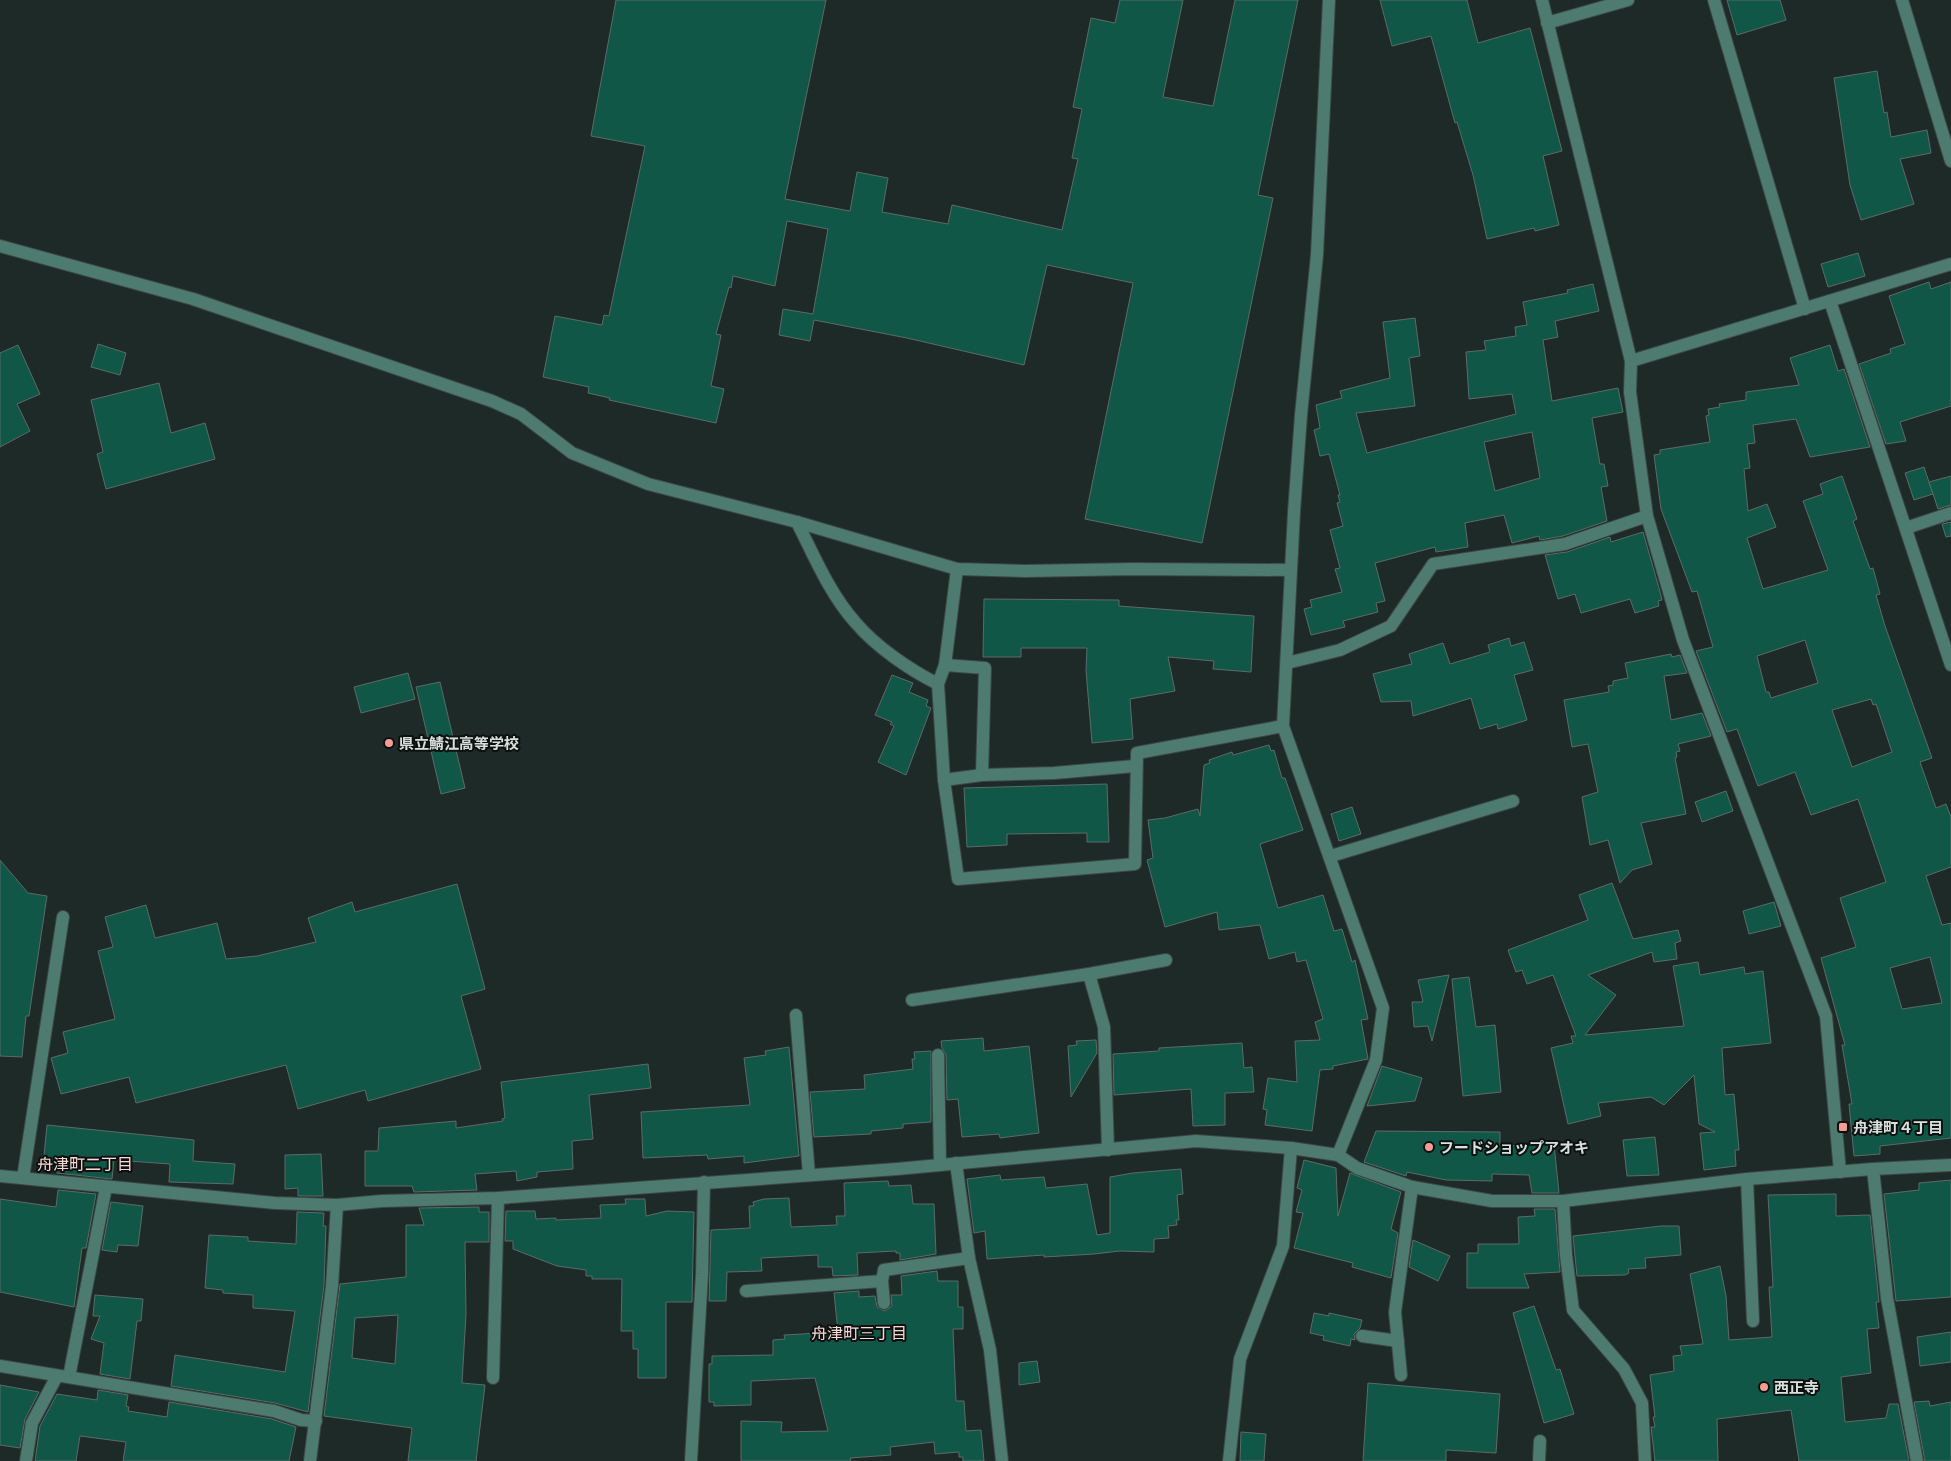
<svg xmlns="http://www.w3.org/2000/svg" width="1951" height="1461" viewBox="0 0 1951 1461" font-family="'PT Sans','Noto Sans JP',sans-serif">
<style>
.building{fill:#115748;stroke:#5c6b66;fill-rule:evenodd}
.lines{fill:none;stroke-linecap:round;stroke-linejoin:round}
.minor-casing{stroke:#3c4744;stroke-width:14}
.minor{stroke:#4e7b6f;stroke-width:12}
.poi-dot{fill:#f59c94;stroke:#0c1110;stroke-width:2}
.labels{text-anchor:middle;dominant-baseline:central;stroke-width:4;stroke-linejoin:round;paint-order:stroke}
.poi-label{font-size:15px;font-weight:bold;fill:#d8e0de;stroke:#0c1110;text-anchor:start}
.neighbourhood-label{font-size:16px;fill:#fbd8d4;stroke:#0c1110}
</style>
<rect width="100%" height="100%" fill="#1e2a27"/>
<g class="building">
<path d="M616 0H826L785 199 850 211 857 172 888 178 882 212 948 224 952 205 1062 230 1078 159 1072 158 1082 109 1073 107 1091 18 1115 23 1120 0H1183L1163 97 1213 106 1235 0H1298L1258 195 1273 198 1202 543 1085 519 1133 283 1047 265 1024 365 907 338 814 320 810 341 779 335 783 309 813 314 828 229 787 221 775 286 733 276 731 288 729 287 716 334 721 335 711 386 724 389 716 423 609 400 610 398 588 393 589 387 543 377 555 316 602 325 604 315 609 316 645 146 591 136Z"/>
<path d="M1380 0H1467L1478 43 1530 28 1562 151 1543 156 1559 225 1535 231 1534 228 1487 239 1473 175 1457 122 1455 123 1431 36 1392 46Z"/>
<path d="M1727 0H1780L1786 20 1737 35Z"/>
<path d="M1877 71 1884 113 1887 112 1891 137 1927 130 1931 153 1900 159 1914 204 1861 220 1850 185 1834 78Z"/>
<path d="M1858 253 1865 276 1828 287 1821 264Z"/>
<path d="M1929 282 1931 289 1951 282V406L1900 422 1906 441 1886 444 1859 364 1891 353 1890 349 1905 344 1889 296Z"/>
<path d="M1593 284 1599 311 1555 321 1558 337 1543 340 1552 401 1618 388 1623 412 1592 418 1600 464H1604L1608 486 1601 487 1607 521 1563 536 1540 540 1539 536 1512 543 1504 515 1465 523 1468 547 1436 552 1435 547 1375 563 1385 601 1376 603 1378 612 1343 621 1345 627 1311 635 1304 609 1312 607 1310 600 1342 592 1335 569 1340 568 1330 530 1343 526 1337 503 1340 502 1338 495H1340L1329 454 1320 456 1314 430 1320 428 1316 405 1342 398 1340 391 1390 378 1383 322 1415 318 1420 356 1409 358 1415 406 1356 413 1367 453 1516 414 1512 394 1469 399 1466 352 1486 350 1484 341 1516 336 1515 327 1527 325 1523 302 1568 293 1567 290ZM1532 432 1540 478 1495 491 1484 442Z"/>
<path d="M98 344 126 353 120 375 91 367Z"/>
<path d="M18 345 40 394 17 404 30 431 0 447V353Z"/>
<path d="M1830 345 1838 371 1844 369 1870 447 1810 457 1796 419 1753 425 1755 443 1747 444 1750 468 1744 469 1748 511 1767 504 1776 527 1747 538 1763 589 1828 570 1803 501 1823 494 1820 484 1842 476 1857 519 1853 521 1870 569 1873 568 1880 594 1876 595 1885 626 1932 758 1920 762 1936 808 1946 804 1951 817V867L1926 876 1942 925 1951 923V1138L1880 1146V1154L1854 1156 1849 1104H1852L1842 1045H1845L1821 958 1856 947 1840 898 1886 882 1858 799 1811 815 1795 772 1758 786 1737 729 1727 732 1696 651 1713 647 1697 591 1692 592 1661 509 1654 455 1660 454V450L1710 442 1706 416 1709 415 1708 409 1720 407 1719 404 1746 400V392L1799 385 1790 358ZM1805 640 1818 683 1771 698 1769 692H1766L1757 656ZM1871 699 1873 705 1876 704 1892 752 1852 767 1832 710ZM1930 957 1942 1003 1902 1009 1890 968Z"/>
<path d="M159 383 171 433 205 423 215 459 106 489 97 454 103 452 91 400Z"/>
<path d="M1924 467 1933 494 1914 500 1905 473Z"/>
<path d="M1951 476V505L1938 509 1929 482Z"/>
<path d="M1951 522V536L1946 537 1942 524Z"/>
<path d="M1643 532 1659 588 1662 600 1658 601 1659 606 1635 613 1630 599 1581 613 1575 594 1558 599 1545 555 1567 552 1610 537 1611 542Z"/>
<path d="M984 599 1119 600V606L1254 616 1251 672 1213 669 1214 661 1168 657 1175 691 1130 699 1133 739 1092 743 1086 670 1087 648H1021V657H983Z"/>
<path d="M1509 638 1511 646 1524 642 1533 670 1514 675 1527 720 1498 729 1497 724 1480 729 1471 698 1413 716 1411 701 1381 702 1373 674 1412 664 1409 654 1443 643 1450 664 1490 652 1488 645Z"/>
<path d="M1671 654 1672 657 1680 655 1687 673 1664 676 1671 720 1702 713 1711 736 1678 744 1680 751 1676 752 1677 757 1675 758 1686 814 1641 823 1652 864 1632 870 1620 883 1608 840 1590 845 1582 797 1598 792 1588 744 1572 747 1564 700 1609 692 1608 686 1613 685V681L1628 678 1625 663Z"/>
<path d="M408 673 415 699 361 713 354 687Z"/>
<path d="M892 675 913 683 909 692 928 700 926 706 931 708 906 775 878 762 894 726 890 724 892 722 875 715Z"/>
<path d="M440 682 465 788 441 794 416 687Z"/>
<path d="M1269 745 1271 751 1274 750 1282 778H1285L1303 830 1260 844 1278 908 1323 895 1334 931 1342 929 1352 962 1355 960 1368 1019 1361 1020 1368 1059 1333 1066V1069L1320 1070 1312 1131 1265 1125 1267 1110 1263 1109 1268 1078 1297 1082 1295 1041 1320 1040 1315 1022 1323 1019 1306 960 1297 962 1295 952 1269 959 1260 925 1219 930 1217 912 1165 927 1147 860 1153 858 1148 820 1165 818 1198 809 1200 816 1204 765 1210 763 1209 760 1232 752 1233 755Z"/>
<path d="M1107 784 1109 842H1087V833L1007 834V845L967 847 964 788Z"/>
<path d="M1726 791 1733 811 1702 822 1695 802Z"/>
<path d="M1352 807 1361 834 1339 841 1331 814Z"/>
<path d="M0 860 28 893 47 896 29 1016H26L22 1057 0 1056Z"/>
<path d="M1612 883 1633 939 1678 930 1681 941 1675 943 1677 959 1654 962 1652 952 1588 975 1616 995 1585 1035 1684 1026 1673 966 1698 962 1700 975 1744 967 1745 974 1763 971 1771 1043 1722 1048 1725 1095 1734 1094 1739 1150H1735L1736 1166 1704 1170 1700 1133 1715 1132 1699 1124 1694 1075 1664 1105 1651 1097 1598 1103 1601 1116 1568 1124 1551 1048 1573 1043 1571 1036H1576L1553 975 1527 984 1522 970 1516 972 1508 950 1588 920 1579 895Z"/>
<path d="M457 884 485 989 461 996 481 1069 368 1101 365 1090 298 1109 286 1065 136 1103 129 1077 61 1094 51 1058 68 1053 63 1032 115 1019 98 951 113 947 105 917 146 905 155 938 217 923 226 959 257 956 316 942 308 918 352 902 355 912Z"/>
<path d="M1774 902 1781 926 1749 934 1743 911Z"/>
<path d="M1449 975 1439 1013 1432 1041 1428 1026 1414 1027 1412 1002H1423L1418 980Z"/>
<path d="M1469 977 1476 1027 1495 1025 1501 1092 1463 1096 1452 979Z"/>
<path d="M983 1038 984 1051 1029 1046 1039 1133 1000 1138 999 1134 962 1137 958 1099 947 1100 946 1055 942 1048 941 1041Z"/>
<path d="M1096 1040 1097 1053 1071 1097 1068 1046 1077 1045 1076 1041Z"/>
<path d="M1242 1043 1244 1068 1252 1067 1254 1092 1225 1093V1125L1193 1126 1191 1089 1114 1095 1113 1054 1159 1051V1048Z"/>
<path d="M789 1047 799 1156 744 1163V1156L708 1159 707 1155 643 1158 641 1112 750 1105 744 1058 766 1055 765 1051Z"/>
<path d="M931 1051V1122L903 1124V1128L871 1131V1134L814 1137 810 1092 865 1089 864 1075 913 1069 912 1059H915L914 1052Z"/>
<path d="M648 1064 651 1088 589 1095 593 1139 572 1141 573 1169 537 1172V1177L517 1181 516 1171 475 1174 477 1190 414 1192 412 1186H365V1151H378L379 1128 456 1121V1128L503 1121 502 1119 505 1118 501 1082Z"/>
<path d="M1382 1066 1422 1078 1415 1101 1367 1106Z"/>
<path d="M47 1125 194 1140 193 1161 235 1164 233 1184 169 1182 170 1164 114 1160 112 1179 57 1173 43 1165Z"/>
<path d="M1376 1131 1500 1132V1146L1554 1144 1559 1193H1532L1529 1175 1492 1174V1181L1446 1180 1407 1172 1406 1176 1364 1162Z"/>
<path d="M1655 1137 1659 1175 1627 1176 1623 1140Z"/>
<path d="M321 1154 323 1196H298V1188L285 1189V1155Z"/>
<path d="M1304 1160 1336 1168 1338 1216 1350 1173 1401 1192 1391 1229 1398 1233 1391 1278 1352 1267 1353 1263 1294 1248 1303 1213 1296 1212 1302 1190 1297 1188Z"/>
<path d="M1181 1169 1183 1194 1177 1195 1179 1220H1176L1177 1225 1168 1226 1169 1238 1154 1239V1252L1120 1251 1094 1254 1044 1257V1255L987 1259 985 1231 974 1233 967 1179 1000 1175 1001 1180 1044 1177 1046 1188 1087 1184 1097 1235 1110 1233V1177L1133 1173Z"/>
<path d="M1951 1180V1297L1896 1301 1884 1194 1919 1190V1183Z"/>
<path d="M888 1181 889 1186 911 1185 913 1204H934L936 1254 900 1260V1253H896V1251L857 1253 858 1275 833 1276 832 1267H818V1255L761 1258 762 1271 727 1272 726 1301H709L711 1230 750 1228 749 1206H754L753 1202 764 1199 789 1198 791 1227 837 1225 836 1216H845L844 1183Z"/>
<path d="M58 1190 96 1194 86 1248H82L74 1307 0 1292V1199L56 1207Z"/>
<path d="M1836 1194V1216L1870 1215 1879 1302H1876L1879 1328 1867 1329 1871 1373 1841 1377 1845 1422 1886 1418 1889 1404H1898L1909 1461H1799L1791 1410 1717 1419 1718 1461H1655L1651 1427H1655L1653 1417H1655L1650 1375 1674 1371 1673 1356 1682 1355 1680 1346 1703 1344 1690 1274 1720 1266 1726 1296 1729 1340 1772 1337 1769 1287H1773L1768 1195Z"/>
<path d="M625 1199H645L646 1216 667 1211 694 1212 692 1302H666V1378H638V1349H633V1331H621L622 1279H592V1276H586V1270L557 1266 513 1249V1241H505L506 1211H535L536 1219 556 1218V1220L601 1218 600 1205 626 1204Z"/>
<path d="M111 1202 143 1206 138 1246 118 1245 117 1252 102 1250Z"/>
<path d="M479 1207V1212H489V1242H465L466 1314 462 1383 485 1385 476 1461H408L412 1428 324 1416 340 1284 406 1277V1225H424L419 1208ZM398 1315 395 1364 352 1358 355 1318Z"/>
<path d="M1534 1209H1555L1560 1272 1524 1274 1529 1288H1467V1253H1478V1244H1519L1518 1217 1535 1216Z"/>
<path d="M297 1212 324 1213 323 1226H326L324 1285 308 1412 275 1403 171 1386 175 1355 285 1372 295 1311 253 1308V1295L223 1293V1290L205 1288 209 1235 248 1237V1241L296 1244Z"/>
<path d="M1661 1226H1679L1681 1255 1645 1258 1646 1268 1628 1269 1629 1273 1625 1275 1577 1276 1573 1236Z"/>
<path d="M1413 1240 1450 1256 1438 1281 1409 1267Z"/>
<path d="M937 1271 938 1281H958V1307H963V1329H953L956 1401H964L966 1431 981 1430 984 1461H963V1457H959V1452L935 1454 934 1442 890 1447 891 1455 850 1458 851 1461H741V1421L782 1422 781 1432 828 1431 815 1378 751 1381V1405L714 1406V1402H709V1364H712V1356L773 1355V1340L785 1339 784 1335 838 1332 834 1293 859 1291V1297L875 1296 877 1307 885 1311 892 1306 891 1295H902L901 1276Z"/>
<path d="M95 1295 143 1299 141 1321H137L130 1379 100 1374 104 1343 91 1339 100 1316H93Z"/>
<path d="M1534 1306 1556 1370 1560 1369 1574 1414 1544 1423 1513 1313Z"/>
<path d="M1314 1313 1329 1316V1313L1362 1320 1360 1328 1354 1334 1355 1340 1351 1339 1350 1346 1323 1340 1324 1336 1310 1333Z"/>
<path d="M1951 1332V1362L1920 1366 1917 1337Z"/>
<path d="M1037 1361 1040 1382 1019 1385V1363Z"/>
<path d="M1368 1383 1500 1394 1496 1453 1446 1450V1461H1363Z"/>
<path d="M0 1385 39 1392 25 1419 20 1448 0 1445Z"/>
<path d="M98 1390 128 1395 126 1406 129 1407 128 1411 167 1417 169 1402 272 1419 296 1427 289 1461H123L126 1442 80 1436 76 1461H35L40 1426 57 1394 97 1400Z"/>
<path d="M1929 1401 1930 1406 1951 1402V1461H1925L1914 1402Z"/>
<path d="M1241 1432 1266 1434 1264 1461H1240Z"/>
</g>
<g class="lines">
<g class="minor-casing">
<g id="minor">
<path d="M1329 0 1317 255 1301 415 1294 512 1283 726 1383 1008 1376 1060 1338 1155"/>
<path d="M1542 0 1631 361 1630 392 1647 516 1683 640 1826 1016 1840 1172"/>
<path d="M1714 0 1805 309"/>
<path d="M1902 0 1951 161"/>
<path d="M1547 23 1628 0"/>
<path d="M0 246 193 299 492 401 521 414 572 453 648 484 797 522 957 569 1025 571 1133 569 1290 570"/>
<path d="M1830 301 1951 665"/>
<path d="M1631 361 1951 264"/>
<path d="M797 522C814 556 830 594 855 622 876 647 910 670 938 684"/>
<path d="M1906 528 1951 513"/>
<path d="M957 569 945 665 938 684 944 780 958 879 1135 864 1137 753 1283 726"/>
<path d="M1287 663 1340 650 1391 626 1433 564 1565 544 1647 516"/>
<path d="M945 665 985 668 982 775"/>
<path d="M944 780 982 775 1054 773 1135 766"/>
<path d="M1331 856 1513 801"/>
<path d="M1089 974 1166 960"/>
<path d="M912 1000 1089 974 1104 1027 1108 1150"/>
<path d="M796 1015 809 1175"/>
<path d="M938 1055 940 1165"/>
<path d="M956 1163 969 1258 990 1350 1002 1461"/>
<path d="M1873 1169 1887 1298 1917 1461"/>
<path d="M0 1176 275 1203 337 1205 382 1201 498 1198 897 1169 1196 1141 1291 1148 1338 1155 1357 1168 1412 1187 1492 1201H1563L1747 1179 1873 1169 1951 1165"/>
<path d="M23 1178 63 917"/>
<path d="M1747 1179 1753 1321"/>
<path d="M1563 1201 1566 1255 1573 1310 1624 1369 1642 1403 1645 1461"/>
<path d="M882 1281 884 1303"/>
<path d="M746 1291 882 1281 884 1270 969 1258"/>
<path d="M1362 1336 1398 1341"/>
<path d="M0 1366 274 1411 301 1420 316 1421"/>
<path d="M1401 1375 1395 1312 1412 1187"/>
<path d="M69 1377 106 1187"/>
<path d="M493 1378 498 1198"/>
<path d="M26 1461 32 1423 57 1376"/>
<path d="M310 1461 332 1286 337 1205"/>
<path d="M691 1461 702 1274 704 1182"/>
<path d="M1229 1461 1240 1359 1283 1246 1291 1148"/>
<path d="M1539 1461 1540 1441"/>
</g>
</g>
<use href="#minor" class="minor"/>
</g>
<g class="poi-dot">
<circle cx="389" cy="743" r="5"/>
<rect x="1838" y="1122" width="10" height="10" rx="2.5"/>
<circle cx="1429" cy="1147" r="5"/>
<circle cx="1764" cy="1387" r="5"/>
</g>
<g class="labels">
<g class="poi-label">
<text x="399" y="743">県立鯖江高等学校</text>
<text x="1853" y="1127">舟津町４丁目</text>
<text x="1439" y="1147">フードショップアオキ</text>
<text x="1774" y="1387">西正寺</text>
</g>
<g class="neighbourhood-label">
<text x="85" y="1164">舟津町二丁目</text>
<text x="859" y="1333">舟津町三丁目</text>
</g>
</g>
</svg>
